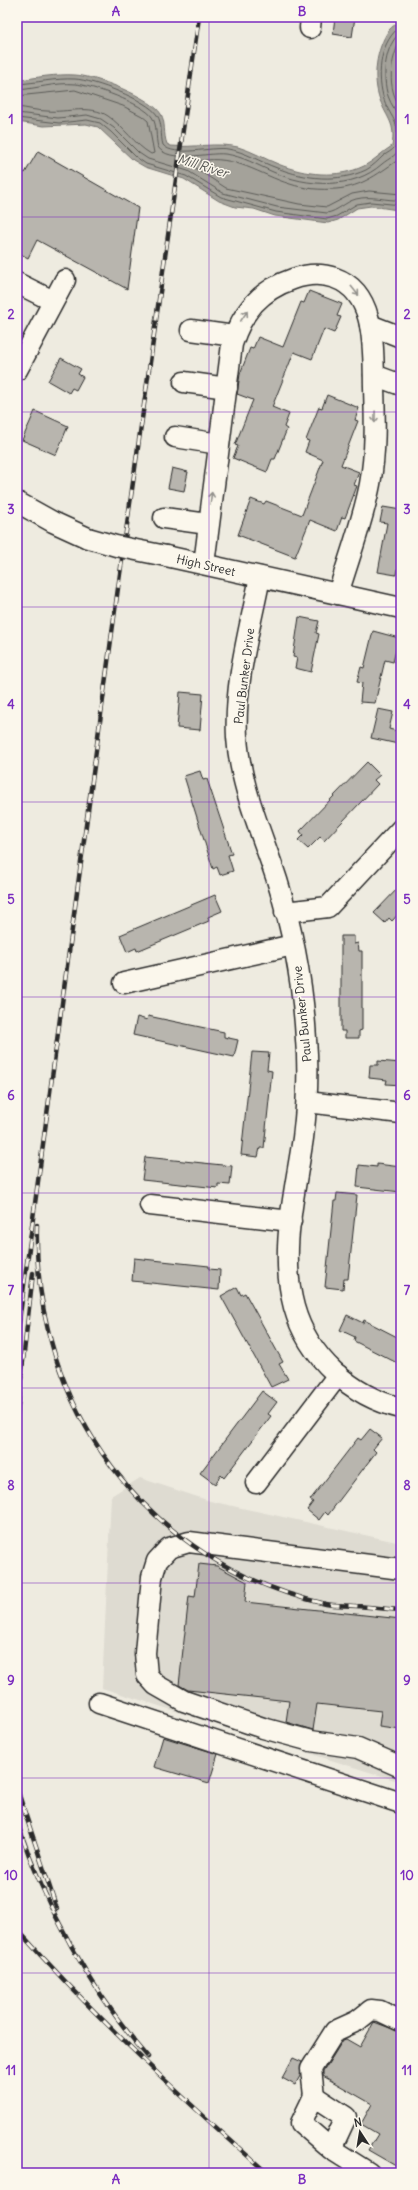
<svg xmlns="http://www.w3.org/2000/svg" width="418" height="2190" viewBox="0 0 418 2190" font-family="Delius,sans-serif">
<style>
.built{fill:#dedbd1}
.water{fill:#a4a29a;stroke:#74726e}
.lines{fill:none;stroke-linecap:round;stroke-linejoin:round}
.shore{stroke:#5b5b57;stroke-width:1}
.building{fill:#b8b5ae;stroke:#2b2b2b}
.minor-casing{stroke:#2b2b2b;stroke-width:23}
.minor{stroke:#fbf7ec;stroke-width:20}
.rail-casing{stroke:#2b2b2b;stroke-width:4.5}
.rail{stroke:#fbf7ec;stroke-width:3;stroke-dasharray:9;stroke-linecap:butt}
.minor-bridge-casing{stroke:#2b2b2b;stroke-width:23;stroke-linecap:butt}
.minor-bridge{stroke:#fbf7ec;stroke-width:20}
.oneway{stroke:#93918c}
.grid{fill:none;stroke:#7b2cbf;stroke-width:1;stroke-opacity:0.55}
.labels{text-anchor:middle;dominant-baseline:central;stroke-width:3;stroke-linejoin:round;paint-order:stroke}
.street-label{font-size:12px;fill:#2b2b2b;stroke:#fbf7ec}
.water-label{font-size:13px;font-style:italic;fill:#555552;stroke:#fbf7ec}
.neatline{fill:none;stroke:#7b2cbf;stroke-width:1.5}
.grid-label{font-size:13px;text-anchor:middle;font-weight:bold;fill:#7b2cbf}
</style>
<rect width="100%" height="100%" fill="#eeebe0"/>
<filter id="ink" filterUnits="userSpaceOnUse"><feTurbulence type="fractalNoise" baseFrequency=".025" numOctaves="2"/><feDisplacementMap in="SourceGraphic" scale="8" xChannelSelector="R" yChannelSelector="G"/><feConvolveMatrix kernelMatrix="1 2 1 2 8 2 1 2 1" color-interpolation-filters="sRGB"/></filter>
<g filter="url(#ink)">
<path class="built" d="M140 1478 210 1501 401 1543V1782L102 1688 111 1496Z"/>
<path class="water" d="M401 21V209L398 210 371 206 357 208 338 220 328 223 275 216 254 209 235 207 219 201 184 179 145 167 133 160 98 127 86 124 44 126 17 122V81C36 77 56 74 75 75 95 76 151 97 161 114 166 123 163 134 167 144L171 146C194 148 216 142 238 147 252 151 265 159 278 164 305 175 337 179 364 166 374 161 382 152 392 146 396 123 387 119 380 100 372 78 376 49 389 30 392 26 397 24 401 21Z"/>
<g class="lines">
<g class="shore">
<path d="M401 32C384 45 382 77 388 96 391 105 397 112 401 121"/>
<path d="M401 39C390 60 386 88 401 108"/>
<path d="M17 84C36 83 55 78 75 79 93 80 148 100 157 115 163 124 160 135 163 145 174 158 212 146 228 149 246 152 260 162 277 168 305 179 338 183 366 170 373 166 378 161 383 156 387 153 392 151 395 147 402 119 389 119 383 96 377 72 380 41 401 26"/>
<path d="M17 90C36 89 55 82 75 84 91 85 144 104 152 117 158 126 155 137 158 147 169 164 208 152 225 154 242 156 257 165 273 172 307 187 353 190 382 164 389 158 399 155 401 145"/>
<path d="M17 96 75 90 123 106 142 116 148 121 154 153 151 154C134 144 124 127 108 116 90 104 67 113 47 111 37 111 27 108 17 107"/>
<path d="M17 113 58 118 87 115 101 119 114 128 139 153 148 159 188 171 223 193 277 207 327 213C338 211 345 202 356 199 372 195 386 201 401 200"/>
<path d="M17 118 59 123 87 120 100 123 111 132 136 157 146 164 186 176 221 197 276 212 327 219 337 216 357 204 371 202 401 205"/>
<path d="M401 158C380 172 363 187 336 189 321 190 305 189 290 184 260 175 234 154 200 161 196 162 192 161 189 164L226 188 299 204 327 207 352 194 369 191 401 194"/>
</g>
</g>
<g class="building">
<path d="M335 17H355L352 37 333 34Z"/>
<path d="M38 151 138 208 127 289 37 240 28 258 17 252V168L25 173Z"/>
<path d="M309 291 342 304 337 316 341 317 334 333 324 329 312 359 294 352 272 407 289 414 284 427 287 429 275 459H272L267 472 233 458 238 446 235 445 253 400 237 394 240 374 250 348 253 349 258 337 283 347 301 302 304 303Z"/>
<path d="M61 358 81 369 78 374 83 377 76 390 72 388 69 393 48 381Z"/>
<path d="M327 395 359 408 355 420 358 421 341 465 359 472 354 485 357 486 345 518 342 517 337 531 310 520 295 557 238 535 251 499 264 504 266 501 302 515 323 460 305 452 309 441 306 440 319 407 322 408Z"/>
<path d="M35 411 68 426 56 455 22 440Z"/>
<path d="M172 468 188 472 184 491 168 488Z"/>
<path d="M383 507 401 510V569H397L396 575 378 572 387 523 380 522Z"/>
<path d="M299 617 319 621 316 633 319 634 311 672 295 668 297 658 293 657Z"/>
<path d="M373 631 399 638 393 662 385 660 375 703 360 702 362 683 357 682 361 667 364 668Z"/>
<path d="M180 692 203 694 200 730 177 728Z"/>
<path d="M378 709 393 712 389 729 400 732 398 744 371 738Z"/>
<path d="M367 762 380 775 374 780 378 784 324 841 320 837 308 849 298 840 303 835 300 831Z"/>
<path d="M200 771 203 780 207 779 232 854 228 855 233 871 220 875 217 867 213 869 184 776Z"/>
<path d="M401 885V911L392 921 389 918 385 923 374 913Z"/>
<path d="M215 895 222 911 208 917 209 921 137 951 136 948 127 952 120 935Z"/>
<path d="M341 936H354V944L358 943 359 951H362V1030L359 1031V1038H345V1031H341Z"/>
<path d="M148 1016 224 1032V1037L238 1040 234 1057 133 1035 137 1017 147 1020Z"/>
<path d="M252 1052 269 1053 267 1070 272 1071 264 1148H260L258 1157 241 1155Z"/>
<path d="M378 1061 401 1063V1085L386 1084 387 1080 369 1078 370 1065H378Z"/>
<path d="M145 1157 232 1166 230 1185 218 1184V1188L142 1180Z"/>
<path d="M377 1164 401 1167V1192L357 1187 359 1165 377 1167Z"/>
<path d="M337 1193 357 1195 348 1279H344L343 1289 325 1287 334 1201H336Z"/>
<path d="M134 1258 209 1266V1269L220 1270 219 1290 132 1281Z"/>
<path d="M237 1287 241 1295 245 1293 283 1362 279 1364 288 1379 271 1387 221 1296Z"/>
<path d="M347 1315 363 1323 364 1320 401 1339V1365L354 1341 355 1337 340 1330Z"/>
<path d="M262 1391 277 1402 268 1414 271 1416 224 1478 221 1475 215 1484 200 1473Z"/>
<path d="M370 1429 382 1438 373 1449 376 1452 328 1515 325 1512 319 1520 307 1510 313 1502 310 1500 358 1438 361 1440Z"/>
<path d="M199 1564 217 1566 247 1582 245 1602 401 1619V1729L379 1726 381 1711 317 1704 313 1730 286 1722 289 1701 188 1690 179 1685 189 1596 195 1597Z"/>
<path d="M163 1737 218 1754 209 1783 154 1767Z"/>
<path d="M374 2022 401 2032V2169L368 2150 378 2134 361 2124 372 2104 323 2076V2072L343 2040 346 2039 360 2047Z"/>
<path d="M293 2058 302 2062 300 2076 295 2085 282 2078Z"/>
</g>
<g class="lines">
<g class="minor-casing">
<g id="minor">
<path d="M310 28 311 17"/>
<path d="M17 283 53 301"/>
<path d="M370 325 401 337"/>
<path d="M191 330 234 336"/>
<path d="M17 370 65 280"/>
<path d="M374 375 401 385"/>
<path d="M184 382 227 388"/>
<path d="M175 437 219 444"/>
<path d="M17 502 53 522 88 538"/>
<path d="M164 518 208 524"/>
<path d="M166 556 401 608"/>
<path d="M204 564 232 344C242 312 260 290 293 279 307 274 321 273 335 278 377 293 373 350 374 387 375 419 376 452 370 484 363 521 349 557 338 594"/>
<path d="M260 577C250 629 234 683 237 737 240 787 262 833 277 880 293 931 303 986 306 1039 309 1072 307 1105 303 1138 295 1193 279 1252 294 1307 308 1357 351 1396 401 1408"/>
<path d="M285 912 328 907 401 829"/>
<path d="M124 983 293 945"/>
<path d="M307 1102 401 1113"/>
<path d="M150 1205 291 1221"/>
<path d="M256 1483 338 1375"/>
<path d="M401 1569 189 1542 169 1548 157 1561 152 1577 145 1653 147 1675 156 1685 184 1701 263 1728 311 1741 358 1748 401 1767"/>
<path d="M99 1703 401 1803"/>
<path d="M314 2096 311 2069 335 2031 357 2021 371 2010 380 2011 401 2021"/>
<path d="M331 2149 346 2117 314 2096 301 2123 331 2149 369 2173"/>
</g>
</g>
<use href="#minor" class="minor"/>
<g class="rail-casing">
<g id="rail">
<path d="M37 1225C32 1406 147 1564 326 1604 335 1606 346 1605 356 1606 371 1607 386 1609 401 1610"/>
<path d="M17 1337 118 588 199 17"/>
<path d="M17 1414 33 1273"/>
<path d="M17 1789 57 1909"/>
<path d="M17 1822C45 1906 90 1990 148 2057"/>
<path d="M17 1929C94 2016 180 2096 267 2173"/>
</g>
</g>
<use href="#rail" class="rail"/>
<g class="minor-bridge-casing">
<path id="minor-bridge" d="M88 538 116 546 166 556"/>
</g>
<use href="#minor-bridge" class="minor-bridge"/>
</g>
<defs><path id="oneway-shaft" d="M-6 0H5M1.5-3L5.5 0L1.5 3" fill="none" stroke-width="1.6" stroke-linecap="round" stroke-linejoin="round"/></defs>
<g class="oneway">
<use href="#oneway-shaft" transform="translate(355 291) rotate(51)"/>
<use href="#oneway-shaft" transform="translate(244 316) rotate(-56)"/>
<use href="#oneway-shaft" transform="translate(375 417) rotate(91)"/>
<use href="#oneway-shaft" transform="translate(211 498) rotate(-82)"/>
</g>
</g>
<path class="grid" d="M209 17V2173M17 217H401M17 412H401M17 607H401M17 802H401M17 997H401M17 1193H401M17 1388H401M17 1583H401M17 1778H401M17 1973H401"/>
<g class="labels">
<g class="street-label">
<text transform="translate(206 565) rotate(13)">High Street</text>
<text transform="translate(244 676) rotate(-83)">Paul Bunker Drive</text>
<text transform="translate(302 1014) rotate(-96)">Paul Bunker Drive</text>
</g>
<g class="water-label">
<text transform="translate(203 166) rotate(17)">Mill River</text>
</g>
</g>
<rect width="418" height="2190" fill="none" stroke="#fbf7ec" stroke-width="44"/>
<g transform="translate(360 2132) rotate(348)" stroke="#fbf7ec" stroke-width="3" paint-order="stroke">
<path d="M0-3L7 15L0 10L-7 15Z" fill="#2b2b2b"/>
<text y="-6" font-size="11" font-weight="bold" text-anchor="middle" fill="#2b2b2b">N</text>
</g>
<rect x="22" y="22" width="374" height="2146" class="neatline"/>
<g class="grid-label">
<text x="116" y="16">A</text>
<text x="302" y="16">B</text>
<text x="11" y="124">1</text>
<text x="407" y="124">1</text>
<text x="11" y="319">2</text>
<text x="407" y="319">2</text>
<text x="11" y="514">3</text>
<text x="407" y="514">3</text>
<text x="11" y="709">4</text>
<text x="407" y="709">4</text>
<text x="11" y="904">5</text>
<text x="407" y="904">5</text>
<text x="11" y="1100">6</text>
<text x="407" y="1100">6</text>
<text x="11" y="1295">7</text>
<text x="407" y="1295">7</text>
<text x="11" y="1490">8</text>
<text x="407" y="1490">8</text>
<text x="11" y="1685">9</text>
<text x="407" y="1685">9</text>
<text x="11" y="1880">10</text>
<text x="407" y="1880">10</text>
<text x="11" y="2075">11</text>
<text x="407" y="2075">11</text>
<text x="116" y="2184">A</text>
<text x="302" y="2184">B</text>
</g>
</svg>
